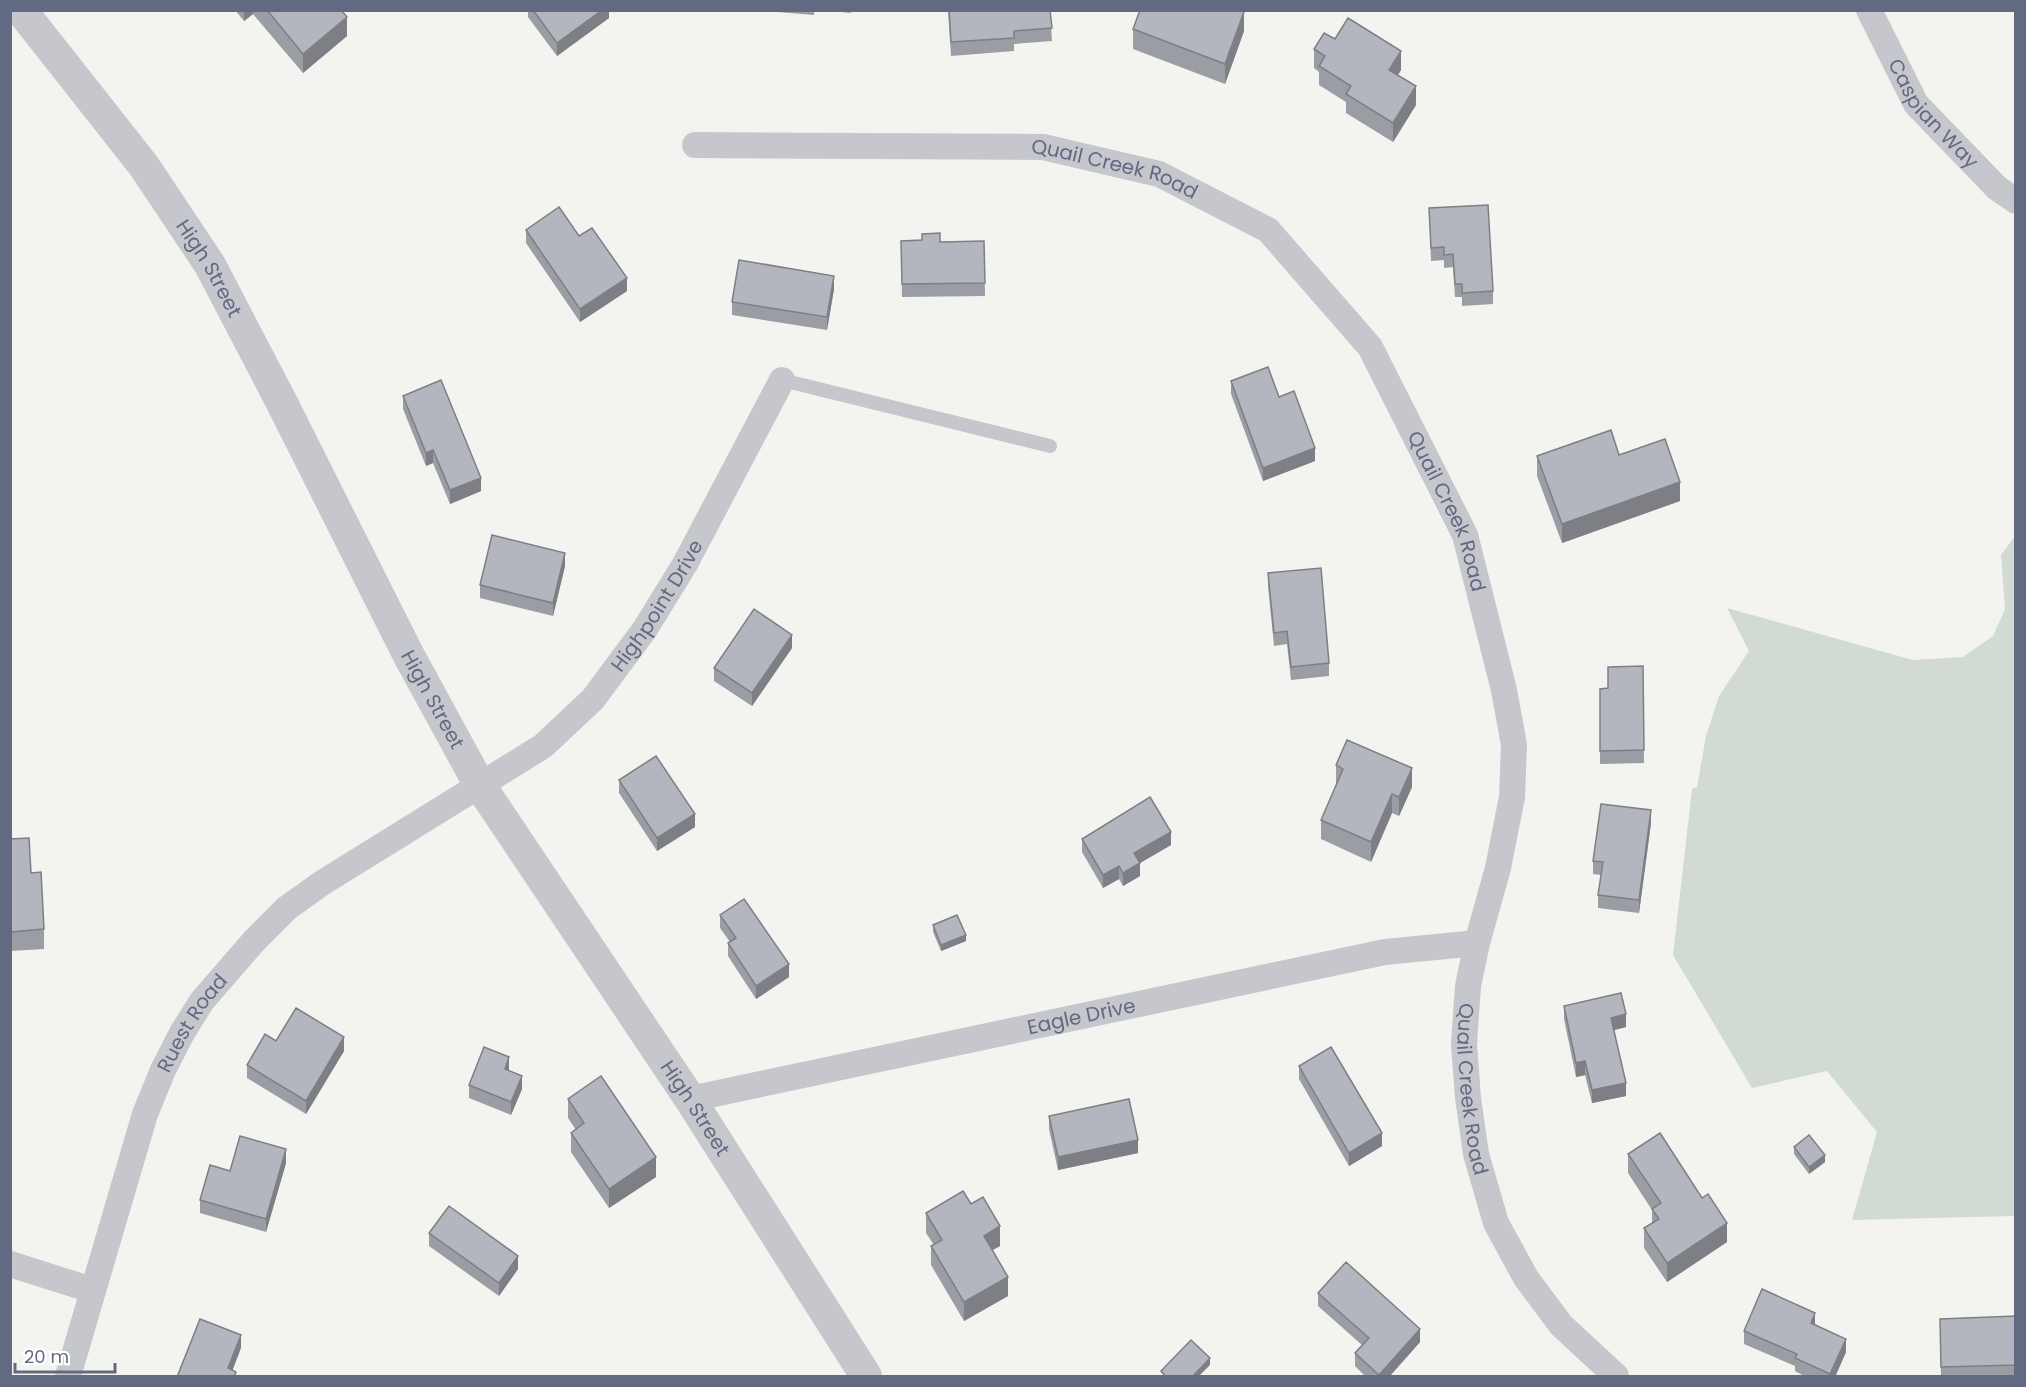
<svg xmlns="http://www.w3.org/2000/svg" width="2026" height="1387" viewBox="0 0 2026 1387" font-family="Poppins,sans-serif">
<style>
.green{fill:#d2dbd1}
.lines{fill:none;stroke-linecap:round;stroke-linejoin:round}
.service{stroke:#c6c7cc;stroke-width:14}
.minor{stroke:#c6c7cc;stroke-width:26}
.tertiary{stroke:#c6c7cc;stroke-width:32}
.wall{fill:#9a9da3}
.shaded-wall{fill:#7d7f85}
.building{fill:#b3b6be;stroke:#7d7f85;stroke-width:1.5}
.labels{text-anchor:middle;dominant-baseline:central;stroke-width:6;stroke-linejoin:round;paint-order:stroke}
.street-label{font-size:20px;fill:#626a82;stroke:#fff}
</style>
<rect width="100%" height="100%" fill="#f3f4f0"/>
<path class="green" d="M2015 536V1216L1852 1220 1877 1132 1827 1071 1752 1088 1673 955 1692 789 1697 787 1706 736 1719 696 1749 651 1727 608 1913 660 1963 657 1993 636 2005 609 2001 555Z"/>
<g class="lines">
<path class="service" d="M782 380 1050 446"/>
<g class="minor">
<path id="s1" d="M1869 10 1916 104 1997 188 2016 201"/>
<path id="s2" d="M695 145 1043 147 1159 174 1268 230 1370 347 1465 535 1504 690 1514 745 1512 797 1498 868 1477 943 1468 986 1464 1044 1468 1098 1476 1154 1496 1223 1526 1278 1561 1325 1616 1376"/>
<path id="s3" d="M690 1099 1385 952 1477 943"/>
<path d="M10 1264 92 1290"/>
<path id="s4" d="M68 1376 145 1114 163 1070 182 1033 202 1001 254 941 287 908 322 883 543 746 593 699 645 629 685 564 782 380"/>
</g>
<path class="tertiary" id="s5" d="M21 10 144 166 210 265 282 403 408 654 479 784 690 1099 866 1376"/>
</g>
<g class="wall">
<path d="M235 10H341L347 36 303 73 253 14 244 21Z"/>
<path d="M528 10H609V18L557 56 528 17Z"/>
<path d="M753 10H814V15Z"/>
<path d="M821 10H851V13Z"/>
<path d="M948 10H1050L1052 41 1014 44V51L951 56Z"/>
<path d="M1133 29 1244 31 1225 84 1133 49Z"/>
<path d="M1335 39 1401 70 1398 75 1416 105 1393 142 1346 113V102L1319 85V72L1314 68V49Z"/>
<path d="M1429 208 1493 291V304L1462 306V297H1455L1453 267 1444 268V260L1431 261Z"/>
<path d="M526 230 627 291 580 322 526 243Z"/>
<path d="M984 241 985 296 902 297 901 254 940 242Z"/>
<path d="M834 289 827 330 732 315V302Z"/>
<path d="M1231 381 1279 397 1315 461 1263 481 1231 394Z"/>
<path d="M403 396 481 491 450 504 433 463 426 466 403 409Z"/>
<path d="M1619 455 1680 501 1562 543 1537 476V456Z"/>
<path d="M565 566 553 616 480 598V585Z"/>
<path d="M1268 573 1329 663V676L1291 680 1287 644 1274 646 1268 586Z"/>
<path d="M792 648 752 706 714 681V668Z"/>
<path d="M1643 666 1644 763 1600 764V689L1608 688Z"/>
<path d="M1336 765 1412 787 1399 816 1392 813 1371 862 1321 839V820L1336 785Z"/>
<path d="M619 780 695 827 657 851 619 793Z"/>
<path d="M1651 823 1639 913 1598 908V895L1601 875 1593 874V861Z"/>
<path d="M10 839 31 873 44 929V949L10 951Z"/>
<path d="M1082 839 1171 845 1140 863V876L1123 886 1119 879 1103 888 1082 852Z"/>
<path d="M720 915 789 977 756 999 728 956V943L730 942 720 928Z"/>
<path d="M933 925 966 941 941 951 933 932Z"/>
<path d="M1564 1006 1626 1027 1613 1030 1626 1096 1592 1103 1585 1075 1576 1077 1564 1019Z"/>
<path d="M276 1041 344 1051 306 1114 247 1078V1065Z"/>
<path d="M1299 1066 1382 1146 1349 1166 1299 1079Z"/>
<path d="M509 1071 522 1089 511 1115 469 1098V1085Z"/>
<path d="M568 1099 656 1177 609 1208 571 1152V1133L576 1130 568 1118Z"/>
<path d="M1049 1116 1138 1153 1058 1170 1049 1129Z"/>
<path d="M1794 1147 1825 1162 1809 1174 1794 1154Z"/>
<path d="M1628 1154 1727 1242 1667 1282 1644 1248V1228L1652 1223V1210L1628 1173Z"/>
<path d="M286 1163 266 1232 200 1213V1200L230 1171Z"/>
<path d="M971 1204 1000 1246 992 1250 1008 1296 964 1321 931 1265V1246L934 1245 926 1233V1213Z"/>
<path d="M429 1233 518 1269 499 1296 429 1246Z"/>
<path d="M1318 1293 1420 1342 1389 1377H1366L1355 1366V1353L1362 1345 1318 1306Z"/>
<path d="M2016 1316V1377H1941L1940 1332Z"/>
<path d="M1815 1325 1846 1352 1835 1377H1806L1795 1371V1366L1744 1344V1331Z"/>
</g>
<g class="shaded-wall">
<path d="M244 10H253V14L244 21Z"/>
<path d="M602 10H609V18L557 56V43Z"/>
<path d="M1244 12V31L1225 84V64Z"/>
<path d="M347 17V36L303 73V54Z"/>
<path d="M1401 51V70L1389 89V70Z"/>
<path d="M1416 86V105L1393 142V123Z"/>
<path d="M834 276V289L827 330V317Z"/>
<path d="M627 278V291L580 322V309Z"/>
<path d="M1315 448V461L1263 481V468Z"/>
<path d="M433 450V463L426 466V453Z"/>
<path d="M481 478V491L450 504V490Z"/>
<path d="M1680 482V501L1562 543V524Z"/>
<path d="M565 553V566L553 616V603Z"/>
<path d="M792 635V648L752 706V693Z"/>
<path d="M1412 768V787L1399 816V797Z"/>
<path d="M1392 794V813L1371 862V842Z"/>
<path d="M1651 810V823L1639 913V900Z"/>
<path d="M695 814V827L657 851V838Z"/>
<path d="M1171 832V845L1140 863V876L1123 886V873L1134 853Z"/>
<path d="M1119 866V879L1103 888V875Z"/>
<path d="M966 935V941L941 951V945Z"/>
<path d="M789 964V977L756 999V986Z"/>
<path d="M1626 1014V1027L1611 1031V1018Z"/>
<path d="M344 1037V1051L306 1114V1101Z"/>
<path d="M509 1057V1071L505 1069Z"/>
<path d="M1585 1061V1075L1576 1077V1063Z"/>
<path d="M522 1076V1089L511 1115V1102Z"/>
<path d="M1626 1083V1096L1592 1103V1090Z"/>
<path d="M1382 1133V1146L1349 1166V1153Z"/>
<path d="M1138 1140V1153L1058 1170V1157Z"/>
<path d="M286 1149V1163L266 1232V1219Z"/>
<path d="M1825 1155V1162L1809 1174V1167Z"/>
<path d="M656 1157V1177L609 1208V1189Z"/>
<path d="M1727 1223V1242L1667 1282V1263Z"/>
<path d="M1000 1226V1246L984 1255V1236Z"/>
<path d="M518 1256V1269L499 1296V1283Z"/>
<path d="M1008 1277V1296L964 1321V1302Z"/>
<path d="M1815 1313V1326L1811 1323Z"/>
<path d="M1420 1329V1342L1389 1377H1379V1375Z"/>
<path d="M241 1335V1348L230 1377 228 1368Z"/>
<path d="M1846 1339V1352L1835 1377H1830V1374Z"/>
<path d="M1210 1358V1365L1198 1377H1192Z"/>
</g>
<g class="building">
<path d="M267 10H341L347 17 303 54Z"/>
<path d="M533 10H602L557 43Z"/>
<path d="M949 10H1050L1052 28 1014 31V38L951 42Z"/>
<path d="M1140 10H1241L1244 12 1225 64 1133 29Z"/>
<path d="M1348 18 1401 51 1389 70 1416 86 1393 123 1346 94 1351 86 1319 66 1325 56 1314 49 1324 33 1335 39Z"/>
<path d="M1488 205 1493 291 1462 293V284H1455L1453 254 1444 255V247L1431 248 1429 208Z"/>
<path d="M559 207 579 236 592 228 627 278 580 309 526 230Z"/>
<path d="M940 233V242L984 241 985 283 902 284 901 241 922 240V234Z"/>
<path d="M739 260 834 276 827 317 732 302Z"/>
<path d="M1268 367 1279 397 1294 391 1315 448 1263 468 1231 381Z"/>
<path d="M441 380 481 478 450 490 433 450 426 453 403 396Z"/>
<path d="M1611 430 1619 455 1665 439 1680 482 1562 524 1537 456Z"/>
<path d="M492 535 565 553 553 603 480 585Z"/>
<path d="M1321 568 1329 663 1291 667 1287 631 1274 633 1268 573Z"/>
<path d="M754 609 792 635 752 693 714 668Z"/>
<path d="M1643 666 1644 750 1600 751V689L1608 688V667Z"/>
<path d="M1347 740 1412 768 1399 797 1392 794 1371 842 1321 820 1343 769 1336 765Z"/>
<path d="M656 756 695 814 657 838 619 780Z"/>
<path d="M1150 797 1171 832 1134 853 1140 863 1123 873 1119 866 1103 875 1082 839Z"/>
<path d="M1601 804 1651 810 1639 900 1598 895 1603 862 1593 861Z"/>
<path d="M29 838 31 873 41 872 44 929 10 932V839Z"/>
<path d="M744 899 789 964 756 986 728 943 736 938 720 915Z"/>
<path d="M957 915 966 935 941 945 933 925Z"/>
<path d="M1621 993 1626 1014 1611 1018 1626 1083 1592 1090 1585 1061 1576 1063 1564 1006Z"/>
<path d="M296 1008 344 1037 306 1101 247 1065 265 1034 276 1041Z"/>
<path d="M484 1047 509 1057 505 1069 522 1076 511 1102 469 1085Z"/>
<path d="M1331 1047 1382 1133 1349 1153 1299 1066Z"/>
<path d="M601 1076 656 1157 609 1189 571 1133 584 1123 568 1099Z"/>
<path d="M1129 1099 1138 1140 1058 1157 1049 1116Z"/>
<path d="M1660 1133 1702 1198 1708 1194 1727 1223 1667 1263 1644 1228 1659 1219 1652 1209 1661 1203 1628 1154Z"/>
<path d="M1809 1135 1825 1155 1809 1167 1794 1147Z"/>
<path d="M240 1136 286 1149 266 1219 200 1200 210 1165 230 1171Z"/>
<path d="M963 1191 971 1204 983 1197 1000 1226 984 1236 1008 1277 964 1302 931 1246 942 1240 926 1213Z"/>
<path d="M449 1206 518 1256 499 1283 429 1233Z"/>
<path d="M1346 1262 1420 1329 1379 1375 1355 1353 1369 1338 1318 1293Z"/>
<path d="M1762 1289 1815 1313 1811 1323 1846 1339 1830 1374 1795 1358 1797 1354 1744 1331Z"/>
<path d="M2016 1316V1365L1941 1367 1940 1319Z"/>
<path d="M200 1319 241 1335 228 1368 236 1372 234 1377H177Z"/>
<path d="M1191 1340 1210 1358 1192 1377H1166L1161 1371Z"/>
</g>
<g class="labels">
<g class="street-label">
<text stroke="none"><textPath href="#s1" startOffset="123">Caspian Way</textPath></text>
<text stroke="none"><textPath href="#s2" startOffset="423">Quail Creek Road</textPath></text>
<text stroke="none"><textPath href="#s5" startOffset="320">High Street</textPath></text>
<text stroke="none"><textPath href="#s2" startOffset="927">Quail Creek Road</textPath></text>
<text stroke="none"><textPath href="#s4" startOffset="1011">Highpoint Drive</textPath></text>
<text stroke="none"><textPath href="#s5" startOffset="806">High Street</textPath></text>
<text stroke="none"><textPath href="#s3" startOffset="400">Eagle Drive</textPath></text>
<text stroke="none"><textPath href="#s4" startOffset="376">Ruest Road</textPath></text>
<text stroke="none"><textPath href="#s2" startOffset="1521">Quail Creek Road</textPath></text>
<text stroke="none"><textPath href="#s5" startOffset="1292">High Street</textPath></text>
</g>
</g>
<rect width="2026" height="1387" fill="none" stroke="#626a82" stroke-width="24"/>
<path d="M15 1363v9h100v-9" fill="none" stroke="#626a82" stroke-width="3"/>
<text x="24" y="1363" font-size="18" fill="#626a82" stroke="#ffffff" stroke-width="4.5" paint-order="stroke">20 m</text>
</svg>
